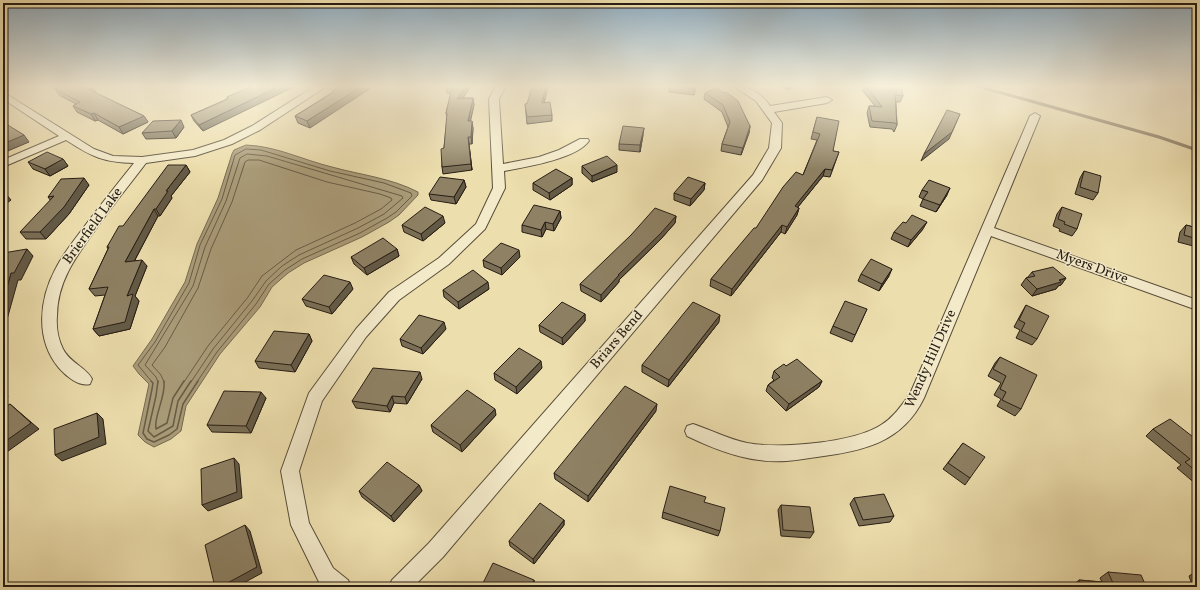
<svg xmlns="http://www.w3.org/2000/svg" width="1200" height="590" viewBox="0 0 1200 590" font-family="Vollkorn,serif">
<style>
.water{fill:#aa9c79;stroke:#766951}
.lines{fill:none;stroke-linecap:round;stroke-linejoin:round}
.shore-far1{stroke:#685c46;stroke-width:1}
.shore{stroke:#685c46;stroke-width:1.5}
.stream{stroke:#766951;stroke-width:3}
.street-casing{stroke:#584d3a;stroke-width:2}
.street{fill:#f3eaca;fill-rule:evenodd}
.wall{fill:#7a6f56;stroke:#271d14}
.shaded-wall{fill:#635a46;stroke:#271d14}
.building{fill:#8e8164;stroke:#271d14}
.labels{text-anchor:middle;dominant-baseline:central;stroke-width:3;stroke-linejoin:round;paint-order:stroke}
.street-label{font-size:14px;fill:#271d14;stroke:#f3eaca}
</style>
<rect width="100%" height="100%" fill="#eddead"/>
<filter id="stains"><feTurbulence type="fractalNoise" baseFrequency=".005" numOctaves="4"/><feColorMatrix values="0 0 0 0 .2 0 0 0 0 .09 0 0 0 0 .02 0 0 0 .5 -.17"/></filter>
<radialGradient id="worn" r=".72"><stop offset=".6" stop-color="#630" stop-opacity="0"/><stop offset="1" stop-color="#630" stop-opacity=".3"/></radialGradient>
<path class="water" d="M246 145C276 146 303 160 332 167 361 175 391 178 418 192V195L399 215 389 222 362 237 304 263 288 273 272 287 260 307 220 354 186 406 181 431 171 439 154 447 145 442 138 435 149 384 139 374 133 366 152 339 185 282 197 244 218 198 232 154 234 150Z"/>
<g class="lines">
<g class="shore-far1">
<path d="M152 382 138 365 155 342 189 283 200 245 222 199 235 155 246 149 261 150 330 171 384 183 411 193 412 196 396 212 387 218 360 233 302 259 285 270 269 284 256 304 217 352 197 382"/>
<path d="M158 382 156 377 145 365 193 286 205 247 226 201 240 158 247 154 267 156 402 196 403 198 384 214 358 228 299 255 282 266 266 281 252 301 213 349 191 382"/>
<path d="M164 382 161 375 152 365 165 347 198 288 211 249 232 202 245 162 248 160H259L327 182 380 194 391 198 392 200 381 209 355 223 296 250 262 276 248 297 208 346 184 382"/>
</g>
<g class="shore">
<path d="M151 381 153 383 152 389 143 433 147 439 154 442 169 435 177 429 183 404 198 381"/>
<path d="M158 381 156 396 148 431 154 437 173 426 178 401 191 381"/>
<path d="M164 381C166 397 153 418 156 429L167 423 173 398 184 381"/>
</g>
<path class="stream" d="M977 86 1159 137 1197 150"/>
<g class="street-casing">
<g id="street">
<path d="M315 86H327L260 130 232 144 195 156 146 163C130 184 113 205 98 226 78 254 57 280 57 316 56 327 58 339 63 349 70 363 86 367 92 379L90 384C79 387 66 376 59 368 35 340 39 299 56 268 64 252 76 238 87 223 102 203 118 183 134 163 103 162 92 157 66 140L3 167V160L59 136 3 99V92L94 149 113 156 142 157 193 150 224 140 252 126Z"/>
<path d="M496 86H506L499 99 503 164 539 157 559 150 580 139H588L589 141C576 159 526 167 504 171L505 188 485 229 449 264 399 300 366 337 322 401 299 471 309 523 333 568 348 580 351 587H325L319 582 291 525 281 471 309 393 356 329 389 292 439 258 476 224 493 188 489 99Z"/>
<path d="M733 86C750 86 761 93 770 106L827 97 832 100 827 103 774 112 782 123 781 148 762 180 443 557 413 587H389L392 580 429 543 753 175 769 148 772 123 756 101Z"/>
<path d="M1035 113 1040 116 994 228 1197 300V310L991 236 924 398C902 443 863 451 817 457 797 460 780 463 759 460 734 457 710 447 687 436L685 431 687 426 693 424C711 430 728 439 747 443 780 449 853 443 881 425 893 418 901 406 910 394L1030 116Z"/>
</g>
</g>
<use href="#street" class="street"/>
</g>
<g class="wall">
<path d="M49 86H91L93 87 96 93 144 116 148 122 123 134 98 120 95 121 77 112 73 106 76 104 59 95 55 89Z"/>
<path d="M253 86 203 131 194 121 191 115 227 99V97Z"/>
<path d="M341 86 310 128 298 123 295 116 333 92 332 91Z"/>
<path d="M446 86H471L463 98H473L474 105 470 121 473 128 472 144H469L472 170 443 174 442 167 444 148 447 118 446 113 451 94 447 93Z"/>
<path d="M548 86 544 102 552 115V121L527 124 525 104H527Z"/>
<path d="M669 86H696L694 95 669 92Z"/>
<path d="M778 86H793L788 90Z"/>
<path d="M864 86H901L903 96 900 102H896L897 125 894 132 892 129 870 127 867 113 869 106H875L862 90Z"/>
<path d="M716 88 750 126 749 133 741 155 721 151 722 144 728 127 722 112 704 99 705 93Z"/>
<path d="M817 117 833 151 839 152 830 177 823 176 798 207 799 208 797 215 785 234 781 232 731 296 710 286 711 279 803 175 817 140 811 139Z"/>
<path d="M184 127 176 138 146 139 142 133Z"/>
<path d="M643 135 640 152 619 150V144Z"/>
<path d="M63 159 68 166 50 176 33 169 28 162Z"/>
<path d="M186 165 190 172 171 196 172 198 160 216H158L135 260 147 266 135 296 139 301 130 329 99 336 93 329 105 295 95 296 89 289 108 249 107 247 123 226Z"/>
<path d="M582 166 617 172 592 182 582 173Z"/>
<path d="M1084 171 1098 193 1093 200 1075 194 1080 178Z"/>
<path d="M572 178V185L550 200 533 190V183Z"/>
<path d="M464 180 466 187 456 204 431 200 429 194Z"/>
<path d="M705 183 704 190 690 206 674 200V193Z"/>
<path d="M89 185 69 214 46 239H26L20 232 51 201 48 197Z"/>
<path d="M922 190 947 195 936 212 920 206 923 199 919 197Z"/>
<path d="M1062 207 1077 229 1072 236 1059 231 1060 229 1053 226 1057 214Z"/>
<path d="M560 211 561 218 554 231 546 229 542 237 522 232V225Z"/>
<path d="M676 216 675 223 660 240 619 280V282L601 302 581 291 580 284Z"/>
<path d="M445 223 423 241 404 232 402 225Z"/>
<path d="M1186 225 1197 228V247L1178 242 1180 232Z"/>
<path d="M923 229 908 247 891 239 894 232Z"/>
<path d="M397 249 399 256 367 275 354 264 351 257Z"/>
<path d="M520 257 502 275 484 267 483 260Z"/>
<path d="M1032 272 1066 278 1061 285 1058 286 1056 289 1032 296 1021 285 1026 278 1028 277Z"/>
<path d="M861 274 889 276 879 291 858 281Z"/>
<path d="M353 289 332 314 306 306 302 299Z"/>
<path d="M489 289 459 309 444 297 443 290Z"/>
<path d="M1026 305 1037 339 1032 345 1016 338 1020 330 1014 327 1022 312Z"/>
<path d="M867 309 852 342 830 333 833 326Z"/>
<path d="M585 314V321L563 345 540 332 539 325Z"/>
<path d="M719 322 668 387 642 372V365Z"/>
<path d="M446 329 423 354 402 346 400 339Z"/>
<path d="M309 334 312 341 295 372 259 368 255 361Z"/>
<path d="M1000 357 1021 409 1015 416 997 406 1001 399 994 395 1001 383 988 376 995 363Z"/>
<path d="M786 366 822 381 819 387 786 411 766 391 768 385 774 380 772 378 774 371Z"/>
<path d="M542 368 517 394 495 380 494 373Z"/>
<path d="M422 379 407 404 394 403 390 412 356 408 352 401Z"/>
<path d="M266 398 251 433 212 432 207 425Z"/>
<path d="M656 411 588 502 555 479 554 473Z"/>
<path d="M496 415 462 452 433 432 431 425Z"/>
<path d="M1153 429 1197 440V485L1177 468 1181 465 1146 436Z"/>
<path d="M963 443 970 478 965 485 943 469Z"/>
<path d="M419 485 422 491 394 522 362 497 359 491Z"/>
<path d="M854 498 894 516 890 522 859 526 850 504Z"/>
<path d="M704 502 720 531 718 536 662 518 663 512Z"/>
<path d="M781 505 814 532 810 538 781 536 778 510Z"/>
<path d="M564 520V525L534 564 510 546 509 541Z"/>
<path d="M1197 571V587H1193L1189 576Z"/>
<path d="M1108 572 1145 584 1150 587H1072V586L1079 580 1102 582 1100 578Z"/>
</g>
<g class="shaded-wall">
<path d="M280 86H296L203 131 199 125Z"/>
<path d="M362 86H374L310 128 307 121Z"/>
<path d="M466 86H471L458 105 457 99Z"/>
<path d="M546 86H548L543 109 542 103Z"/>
<path d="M695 86H696L694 95V89Z"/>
<path d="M789 86H793L788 90Z"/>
<path d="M93 87 97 94 88 89Z"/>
<path d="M473 98 474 105 469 128 468 121Z"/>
<path d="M94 113 98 120 95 121 91 114Z"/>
<path d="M960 114 949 139 921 161 924 154Z"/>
<path d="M144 116 148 122 123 134 119 127Z"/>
<path d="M3 118 8 125 3 124Z"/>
<path d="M181 120 184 127 176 138 172 131Z"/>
<path d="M472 121 473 128 472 144 471 137Z"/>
<path d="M750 126 749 133 741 155 743 148Z"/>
<path d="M644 128 643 135 640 152V145Z"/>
<path d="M24 135 29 142 3 153V144Z"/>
<path d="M468 137 469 144 472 170 471 164Z"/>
<path d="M63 159 68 166 50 176 45 169Z"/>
<path d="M186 165 190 172 171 196 172 198 160 216 156 209 166 191Z"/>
<path d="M617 165V172L592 182V176Z"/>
<path d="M825 169 823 176 793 213 795 206Z"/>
<path d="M84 178 89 185 69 214 46 239 40 232Z"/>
<path d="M572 178V185L550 200 549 193Z"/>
<path d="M464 180 466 187 456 204 454 197Z"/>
<path d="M705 183 704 190 690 206 691 199Z"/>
<path d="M950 188 947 195 936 212 940 205Z"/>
<path d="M5 193 11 200 3 206V194Z"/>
<path d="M799 208 797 215 785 234 787 227Z"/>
<path d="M154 209 158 216 130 269 125 262Z"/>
<path d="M560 211 561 218 554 231 553 224Z"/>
<path d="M443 216 445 223 423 241 421 234Z"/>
<path d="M676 216 675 223 660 240 619 280V282L601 302V295L618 275Z"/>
<path d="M545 222 546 229 542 237 541 230Z"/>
<path d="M927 222 923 229 908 247 911 240Z"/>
<path d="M782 225 781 232 731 296 732 289Z"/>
<path d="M27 249 33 256 21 280H18L6 323H3V302L11 273Z"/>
<path d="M397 249 399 256 367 275 364 268Z"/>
<path d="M519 250 520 257 502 275 501 268Z"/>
<path d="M142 260 147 266 135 296 139 301 130 329 99 336 93 329 127 296Z"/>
<path d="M892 269 889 276 879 291 882 284Z"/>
<path d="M1066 278 1061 285 1058 286 1056 289 1032 296 1037 289Z"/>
<path d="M350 282 353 289 332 314 329 307Z"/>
<path d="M488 282 489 289 459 309 458 302Z"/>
<path d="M585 314V321L563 345 562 338Z"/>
<path d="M720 315 719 322 668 387 669 380Z"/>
<path d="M444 322 446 329 423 354 421 348Z"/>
<path d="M309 334 312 341 295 372 291 365Z"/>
<path d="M541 361 542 368 517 394 516 387Z"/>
<path d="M420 372 422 379 407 404 405 397Z"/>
<path d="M822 381 819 387 786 411 789 404Z"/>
<path d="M3 388 8 397 3 400Z"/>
<path d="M261 392 266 398 251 433 246 426Z"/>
<path d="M392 396 394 403 390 412 387 406Z"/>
<path d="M10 404 39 429 4 454H3V443Z"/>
<path d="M657 404 656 411 588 502V496Z"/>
<path d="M495 409 496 415 462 452 460 445Z"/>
<path d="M97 413 103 419 106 444 62 461 55 455Z"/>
<path d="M234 458 239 464 242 498 208 511 202 505Z"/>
<path d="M419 485 422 491 394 522 391 516Z"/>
<path d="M564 520V525L534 564 533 559Z"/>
<path d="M245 525 250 531 262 573 236 587H220Z"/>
<path d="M534 580 535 585 534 587H531Z"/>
</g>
<g class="building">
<path d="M58 86H91L93 87 88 89 144 116 119 127 94 113 91 114 73 106 80 102 55 89 59 87Z"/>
<path d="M253 86H280L199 125 191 115 228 99 227 97Z"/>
<path d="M341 86H362L307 121 295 116 334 92 332 91Z"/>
<path d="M446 86H466L457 99 473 98 468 121H472L471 137H468L471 164 442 167 441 149 444 148 447 113H446L452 87H446Z"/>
<path d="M532 86H546L542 103 550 102 552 115 527 117 525 104H527Z"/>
<path d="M674 86H695L694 89Z"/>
<path d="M866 86H901L903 96 895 95 897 125 895 123 872 121 869 106 882 107Z"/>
<path d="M716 88 724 93 726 92 738 101 750 126 743 148 722 144 730 122 723 105 705 93Z"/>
<path d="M947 110 960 114 952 132 924 154Z"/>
<path d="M817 117 839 121 833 151 839 152 832 170 825 169 795 206 799 208 787 227 782 225 732 289 711 279 754 228H756L783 187 796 172 803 175 820 134 813 132Z"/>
<path d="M181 120 172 131 142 133 153 121Z"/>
<path d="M3 122 24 135 3 144Z"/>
<path d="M623 126 644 128 640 145 619 144Z"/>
<path d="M47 152 63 159 45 169 28 162Z"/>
<path d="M607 156 617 165 592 176 582 166Z"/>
<path d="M168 165H186L166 191H168L156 209H154L125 262 142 260 127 296 133 294 125 322 93 329 108 287 89 289 109 247H107L119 226H123Z"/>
<path d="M556 169 572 178 549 193 533 183Z"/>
<path d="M1084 171 1101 176 1098 193 1080 187Z"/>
<path d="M440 177 464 180 454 197 429 194Z"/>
<path d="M688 177 705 183 691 199 674 193Z"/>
<path d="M84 178 64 207 40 232H20L54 196 48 197 61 179Z"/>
<path d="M929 180 950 188 940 205 923 199 928 192 922 190Z"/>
<path d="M534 205 560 211 553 224 545 222 541 230 522 225Z"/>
<path d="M425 207 443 216 421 234 402 225Z"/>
<path d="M1062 207 1082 214 1077 229 1064 224 1065 222 1058 219Z"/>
<path d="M655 208 676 216 661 233 618 275H619L601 295 580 284 631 235Z"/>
<path d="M912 215 927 222 911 240 894 232 903 222 906 223Z"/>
<path d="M1186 225 1197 228V239L1184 235Z"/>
<path d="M383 238 397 249 364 268 351 257Z"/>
<path d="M501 243 519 250 501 268 483 260Z"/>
<path d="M27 249 14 273H11L3 302V253Z"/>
<path d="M871 259 892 269 882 284 861 274Z"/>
<path d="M1053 267 1066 278 1059 280 1061 282 1037 289 1026 278 1035 276 1032 272Z"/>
<path d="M473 270 488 282 458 302 443 290Z"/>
<path d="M324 275 350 282 329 307 302 299Z"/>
<path d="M845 301 867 309 855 335 833 326Z"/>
<path d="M562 302 585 314 562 338 539 325Z"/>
<path d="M693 302 720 315 669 380 642 365Z"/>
<path d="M1026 305 1049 316 1037 339 1021 331 1025 323 1019 320Z"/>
<path d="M419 315 444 322 421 348 400 339Z"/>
<path d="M274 331 309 334 291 365 255 361Z"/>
<path d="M519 348 541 361 516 387 494 373Z"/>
<path d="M1000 357 1037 375 1021 409 1002 400 1006 392 1000 389 1006 376 993 369Z"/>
<path d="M797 359 822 381 789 404 768 385 780 377 774 371 784 364 786 366Z"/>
<path d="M373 368 420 372 405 397 392 396 387 406 352 401Z"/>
<path d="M625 386 657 404 588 496 554 473Z"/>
<path d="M467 390 495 409 460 445 431 425Z"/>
<path d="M224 391 261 392 246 426 207 425Z"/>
<path d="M10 404 31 423 3 443V408Z"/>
<path d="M97 413 99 437 55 455 54 429Z"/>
<path d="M1170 419 1197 440V472L1185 462 1190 459 1153 429Z"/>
<path d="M963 443 985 457 970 478 948 463Z"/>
<path d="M234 458 237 492 202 505 201 469Z"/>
<path d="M387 462 419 485 391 516 359 491Z"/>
<path d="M670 486 706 497 704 502 725 508 720 531 663 512Z"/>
<path d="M884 494 894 516 863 520 854 498Z"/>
<path d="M540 503 564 520 533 559 509 541Z"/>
<path d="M781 505 810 507 814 532 783 530Z"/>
<path d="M245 525 257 567 220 587H215L205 545Z"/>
<path d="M493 563 534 580 531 587H481Z"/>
<path d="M1108 572 1141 575 1145 584 1149 585 1150 587H1082L1079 580 1113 583Z"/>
</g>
<linearGradient id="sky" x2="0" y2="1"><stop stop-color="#8faabc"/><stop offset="0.51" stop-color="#f7f0da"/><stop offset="1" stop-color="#f7f0da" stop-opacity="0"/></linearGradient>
<rect width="1200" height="169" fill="url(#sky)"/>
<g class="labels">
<g class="street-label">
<text transform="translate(93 226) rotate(-54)">Brierfield Lake</text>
<text transform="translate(1092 267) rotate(20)">Myers Drive</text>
<text transform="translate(617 340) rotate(-49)">Briars Bend</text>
<text transform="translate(931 359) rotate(-66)">Wendy Hill Drive</text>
</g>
</g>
<rect width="1200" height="590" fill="none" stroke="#eddead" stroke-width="16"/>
<rect x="4" y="4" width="1192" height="582" fill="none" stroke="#271d14" stroke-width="2"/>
<rect x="8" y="8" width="1184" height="574" fill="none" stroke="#271d14"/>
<rect width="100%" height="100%" filter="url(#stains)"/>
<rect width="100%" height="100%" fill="url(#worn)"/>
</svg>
